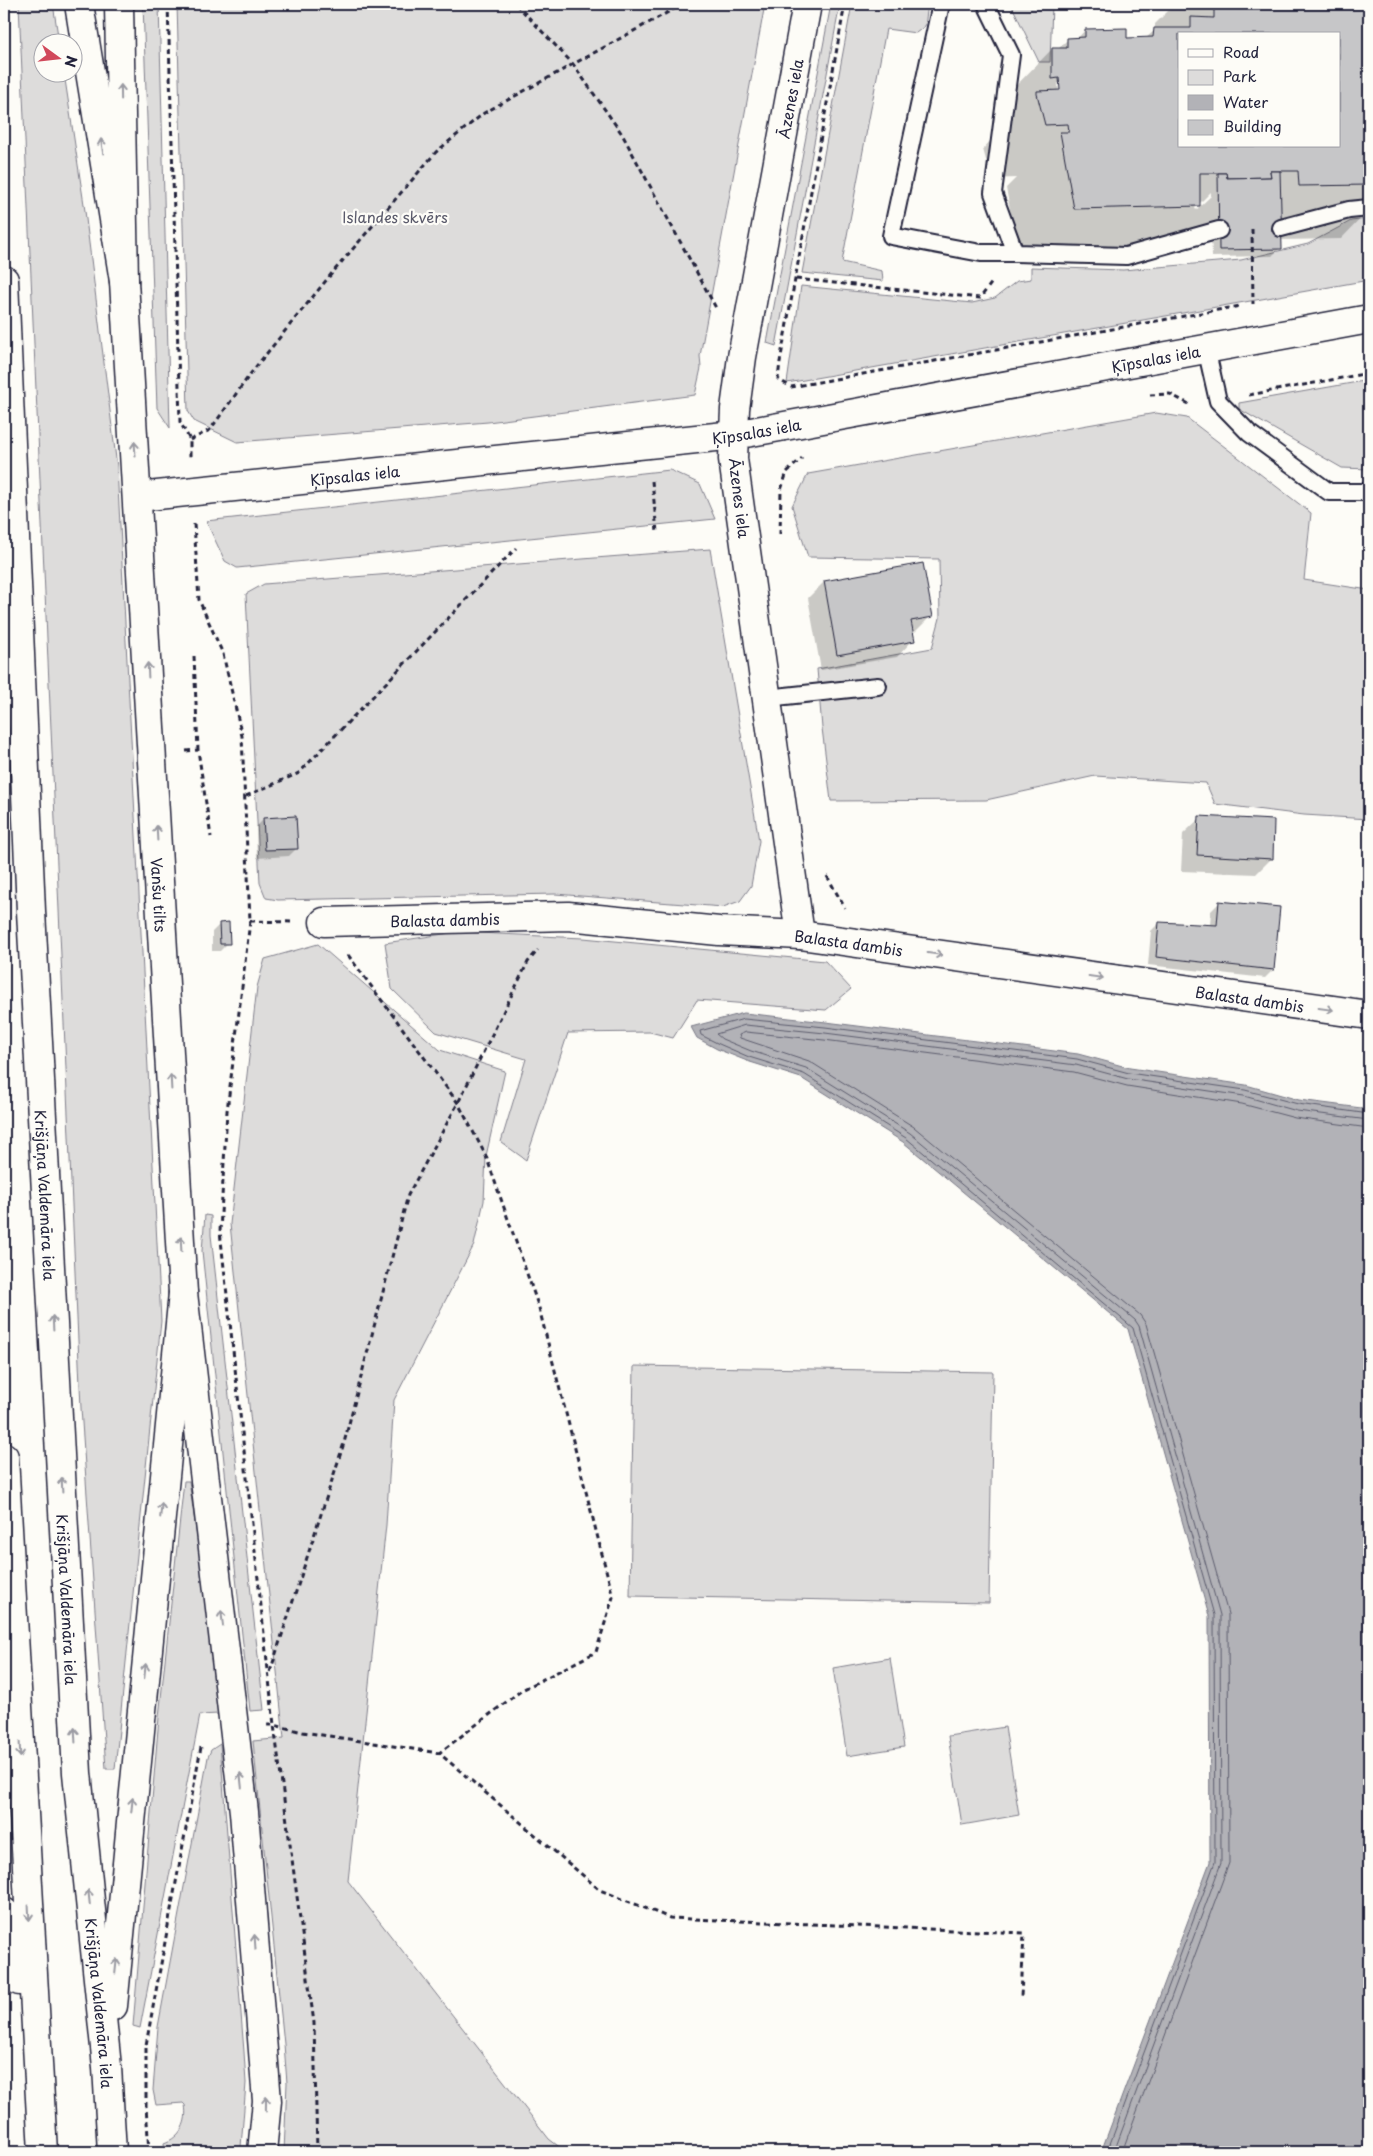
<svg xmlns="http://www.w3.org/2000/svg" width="1373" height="2156" viewBox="0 0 1373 2156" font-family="'Playpen Sans',sans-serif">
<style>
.green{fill:#dddcdb;stroke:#807f8b}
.water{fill:#b2b2b7;stroke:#787885}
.shadow{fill:#0003;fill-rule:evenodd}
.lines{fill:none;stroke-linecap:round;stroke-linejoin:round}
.shore{stroke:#5c5c6d;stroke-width:1}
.building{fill:#c6c6c8;stroke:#22223b;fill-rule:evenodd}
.lane-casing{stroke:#22223b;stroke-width:20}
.street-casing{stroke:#22223b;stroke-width:31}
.secondary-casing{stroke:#22223b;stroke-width:31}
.primary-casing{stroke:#22223b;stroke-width:31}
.path{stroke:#22223b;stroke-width:3;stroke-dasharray:5 4;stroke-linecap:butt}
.lane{stroke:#fdfcf7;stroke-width:16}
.street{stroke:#fdfcf7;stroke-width:28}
.secondary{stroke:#fdfcf7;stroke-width:28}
.primary{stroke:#fdfcf7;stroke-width:28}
.oneway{stroke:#9a9aa2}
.labels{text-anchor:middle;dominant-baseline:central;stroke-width:4.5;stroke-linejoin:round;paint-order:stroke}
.street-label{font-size:15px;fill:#22223b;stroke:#fdfcf7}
.park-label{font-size:15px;fill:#5a5a6b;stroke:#fdfcf7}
</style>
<rect width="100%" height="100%" fill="#fdfcf7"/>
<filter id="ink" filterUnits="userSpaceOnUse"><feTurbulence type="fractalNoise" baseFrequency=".02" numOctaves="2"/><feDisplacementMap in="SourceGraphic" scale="10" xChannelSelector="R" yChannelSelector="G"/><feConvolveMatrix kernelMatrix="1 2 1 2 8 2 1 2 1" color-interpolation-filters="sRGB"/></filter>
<g filter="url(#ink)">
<g class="green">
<path d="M19 4H53L59 42H42V72L64 73 85 211 117 467 161 1321 115 1769H106L81 1408Z"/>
<path d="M143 4H159L170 428 157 408Z"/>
<path d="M177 4H765L700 356 701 368 695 395 488 422 237 442 194 421 188 411Z"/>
<path d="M831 4H840L776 346 767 343Z"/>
<path d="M852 4H928L925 26 916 33 886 29 842 262 882 271 883 281 802 273Z"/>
<path d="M1011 4H1052L1050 62H1039Z"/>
<path d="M1369 219V280L787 383 801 286 972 303 995 298 1017 281 1031 279V267L1123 270 1241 260 1308 244 1351 221Z"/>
<path d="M1369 380V469L1342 468 1239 409V403Z"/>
<path d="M1156 413 1187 418 1311 513 1304 580 1369 590V819L1304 815 1215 804 1206 783 1095 776 986 800 831 801 822 728 817 669 932 648 940 618 939 559 808 557 792 506 808 474Z"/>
<path d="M670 470 700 484 715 519 237 568 225 561 206 521Z"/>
<path d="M710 549 759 841 751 886 740 901 723 907 555 894 278 900 266 898 260 883 246 594 264 584Z"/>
<path d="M457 932 583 938 825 961 851 989 826 1010 697 1000 673 1038 650 1032 568 1033 526 1160 501 1142 526 1059 436 1032 392 989 385 943Z"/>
<path d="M318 944 440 1050 505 1071 486 1156 484 1201 474 1245 394 1400 386 1525 348 1881 549 2139 566 2152H284L287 2083 284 2044 253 1741 284 1738 230 1224 257 987 265 959Z"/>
<path d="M205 1215 211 1216V1235L264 1710 250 1711 202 1251Z"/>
<path d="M634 1366 993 1372 989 1603 630 1596Z"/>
<path d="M184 1481H189L206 1600 218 1714 200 1715 140 2028 133 2026 159 1717Z"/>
<path d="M890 1658 904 1747 847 1756 833 1668Z"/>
<path d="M1005 1727 1019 1815 962 1825 948 1736Z"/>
<path d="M220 1744 244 2052 246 2083 241 2147 240 2152H165L164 2143C181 2137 188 2122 185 2105L183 2103 156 2105 153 2090 158 2027 208 1757 211 1750Z"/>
</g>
<path class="water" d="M744 1013 826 1022 1078 1054 1130 1068 1246 1085 1299 1100 1369 1109V2152H1101L1210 1862 1209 1616 1128 1329 903 1142 801 1078 747 1061 717 1049 697 1038 691 1027Z"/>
<g class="shadow">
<path d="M1175 4H1369V210L1341 239 1280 240V248L1272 256 1212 257 1211 231 1173 232 1144 261 1020 263 1006 188 1016 178 991 179 983 149 998 132V104L1052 49H1058L1068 39H1077L1085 30 1125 39H1145L1155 30V24ZM1179 34H1339V146H1179ZM1058 83H1061L1059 96ZM1211 192V196L1196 210 1195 208Z"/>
<path d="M824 582 931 616 915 632 912 633 913 640 897 657 821 670 808 598Z"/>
<path d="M1200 818 1272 858 1256 874 1181 871 1183 834Z"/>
<path d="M264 819 297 848 289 856 257 858 256 827Z"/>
<path d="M1219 903 1273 970 1265 978 1148 965 1151 931 1159 923 1210 926 1211 911Z"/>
<path d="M220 924 228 943 220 951H212V932Z"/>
</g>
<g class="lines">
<g class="shore">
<path d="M1107 2152 1215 1862 1214 1615 1133 1328 906 1138 804 1074 749 1057 719 1044 701 1035 700 1031 744 1019 825 1027 1077 1059 1129 1073 1245 1090 1298 1104 1369 1114"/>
<path d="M1114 2152 1221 1863 1220 1615 1139 1326 1135 1320 910 1133 806 1068 751 1051 722 1039 716 1034 745 1025 825 1033 1076 1065 1128 1079 1244 1096 1297 1111 1369 1120"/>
<path d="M1122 2152 1229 1863 1228 1614 1146 1324 1140 1315 914 1127 809 1061 740 1038 739 1035 746 1032 824 1040 1074 1072 1127 1086 1242 1104 1295 1118 1369 1128"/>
</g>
</g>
<g class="building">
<path d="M1210 4H1369V185L1299 186 1298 171H1270L1271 177 1227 178 1226 173H1200V206L1074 209 1060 132H1069L1068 124 1045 125 1037 94V91L1060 90 1059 78 1052 79V48H1067V38L1085 37V29L1127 28V38L1153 37 1154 28H1191V17L1214 18V10L1210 9ZM1179 34H1339V146H1179Z"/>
<path d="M1270 171H1280L1282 249 1219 250 1218 173H1226L1227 178 1271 177Z"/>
<path d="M923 563 933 617 911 621 915 641 837 655 824 581Z"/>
<path d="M296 816 298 849 265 850 263 818Z"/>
<path d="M1199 816 1274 820 1273 859 1197 855Z"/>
<path d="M1219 901 1280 907 1274 970 1156 957 1159 922 1217 925Z"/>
<path d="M229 922 230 944H220L219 923Z"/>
</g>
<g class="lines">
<g class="lane-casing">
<g id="lane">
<path d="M941 4 891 236 981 253H1015"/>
<path d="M986 4 1011 55 993 193 1015 253 1126 256 1219 230"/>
<path d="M1281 228 1349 210 1369 208"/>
<path d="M1206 348 1218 401 1249 433 1329 492H1369"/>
<path d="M767 698 878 686"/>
</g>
</g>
<g class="street-casing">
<g id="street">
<path id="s1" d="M324 922 568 916 719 931 800 935 1369 1015"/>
<path id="s2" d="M800 935 733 459 735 409 742 357 807 4"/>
</g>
</g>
<g class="secondary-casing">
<g id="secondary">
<path id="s3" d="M119 4 124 281 183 1293 244 1812 267 2101 262 2152"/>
<path id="s4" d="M138 497 735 435 1369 319"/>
</g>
</g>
<g class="primary-casing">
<g id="primary">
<path d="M79 4 124 281"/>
<path id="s5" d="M4 280 31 911 77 1773 107 2067 112 2152"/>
<path d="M4 1457 43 2152"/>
<path d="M4 1912 19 1981"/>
<path d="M113 2006 183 1293"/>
</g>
</g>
<g class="path">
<path d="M168 4 180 422 190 440V458"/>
<path d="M516 4 573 64 622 134 716 308"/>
<path d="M845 4 780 362 778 379 791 387 1240 306"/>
<path d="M1252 229 1253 304"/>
<path d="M796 279 980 298 993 281"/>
<path d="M1150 395 1170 394 1189 404"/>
<path d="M1249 395 1369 373"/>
<path d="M190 440 210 430 254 369 333 272 436 152 484 113 683 4"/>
<path d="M652 481 657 532"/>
<path d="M194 524 199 600 223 654 242 736 250 921 227 1111 220 1231 274 1725H266"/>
<path d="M780 534 781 490 787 472 802 458"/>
<path d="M194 656 198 750 211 837"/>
<path d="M186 751 198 750"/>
<path d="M246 796 299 773 516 548"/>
<path d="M827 876 845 908"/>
<path d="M250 921 292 922"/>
<path d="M348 955 458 1103 486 1156 539 1308 613 1597 596 1652 522 1690 439 1753"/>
<path d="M270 1672 344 1443 408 1195 458 1103 528 962 538 950"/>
<path d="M149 2152 146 2106V2045L201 1747"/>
<path d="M317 2152 314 2023 274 1725 303 1732 439 1753 600 1890 670 1918 1024 1933 1021 1997"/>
</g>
<use href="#lane" class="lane"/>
<use href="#street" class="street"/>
<use href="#secondary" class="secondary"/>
<use href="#primary" class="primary"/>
</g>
<defs><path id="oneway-shaft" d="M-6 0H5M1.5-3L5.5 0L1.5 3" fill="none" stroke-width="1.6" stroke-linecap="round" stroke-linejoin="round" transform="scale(1.25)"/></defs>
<g class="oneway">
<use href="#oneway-shaft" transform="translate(121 92) rotate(-91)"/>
<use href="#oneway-shaft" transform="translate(102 146) rotate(-99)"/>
<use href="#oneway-shaft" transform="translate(135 449) rotate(-94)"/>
<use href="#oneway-shaft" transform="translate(148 670) rotate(-93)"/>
<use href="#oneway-shaft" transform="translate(157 833) rotate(-93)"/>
<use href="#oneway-shaft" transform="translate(935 954) rotate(8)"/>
<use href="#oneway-shaft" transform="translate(1096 977) rotate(8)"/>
<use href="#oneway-shaft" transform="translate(1326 1009) rotate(8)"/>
<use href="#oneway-shaft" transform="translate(171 1082) rotate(-93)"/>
<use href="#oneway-shaft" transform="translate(181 1244) rotate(-93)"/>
<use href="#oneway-shaft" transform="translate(53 1323) rotate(-93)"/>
<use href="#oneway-shaft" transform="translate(62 1485) rotate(-93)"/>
<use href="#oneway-shaft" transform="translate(161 1510) rotate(-84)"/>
<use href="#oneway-shaft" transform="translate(222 1618) rotate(-97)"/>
<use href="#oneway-shaft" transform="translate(145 1671) rotate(-84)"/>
<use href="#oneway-shaft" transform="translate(75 1735) rotate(-93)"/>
<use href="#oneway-shaft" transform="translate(20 1750) rotate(87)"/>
<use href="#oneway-shaft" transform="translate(241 1780) rotate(-96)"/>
<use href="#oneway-shaft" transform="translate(132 1805) rotate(-84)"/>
<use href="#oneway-shaft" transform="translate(89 1897) rotate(-96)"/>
<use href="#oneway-shaft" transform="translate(29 1913) rotate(87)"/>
<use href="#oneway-shaft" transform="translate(255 1942) rotate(-94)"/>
<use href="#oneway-shaft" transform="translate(116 1966) rotate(-84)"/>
<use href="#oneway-shaft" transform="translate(266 2104) rotate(-89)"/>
</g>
</g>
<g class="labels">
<g class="street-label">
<text stroke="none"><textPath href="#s2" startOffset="846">Āzenes iela</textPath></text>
<text stroke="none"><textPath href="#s4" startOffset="1028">Ķīpsalas iela</textPath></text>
<text stroke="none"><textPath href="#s4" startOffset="622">Ķīpsalas iela</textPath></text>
<text stroke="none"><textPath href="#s4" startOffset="218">Ķīpsalas iela</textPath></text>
<text transform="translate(740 498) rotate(83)">Āzenes iela</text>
<text stroke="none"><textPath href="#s3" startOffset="892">Vanšu tilts</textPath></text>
<text stroke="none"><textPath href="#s1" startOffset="121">Balasta dambis</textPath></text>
<text stroke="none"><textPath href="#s1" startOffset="526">Balasta dambis</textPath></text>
<text stroke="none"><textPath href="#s1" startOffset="931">Balasta dambis</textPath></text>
<text stroke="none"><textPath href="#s5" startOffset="916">Krišjāņa Valdemāra iela</textPath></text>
<text stroke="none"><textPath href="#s5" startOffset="1321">Krišjāņa Valdemāra iela</textPath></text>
<text stroke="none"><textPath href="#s5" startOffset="1726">Krišjāņa Valdemāra iela</textPath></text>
</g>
<g class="park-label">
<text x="395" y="216">Islandes skvērs</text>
</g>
</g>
<rect width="1373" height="2156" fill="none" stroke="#fdfcf7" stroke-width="20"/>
<rect x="10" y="10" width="1353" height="2136" fill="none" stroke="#22223b" stroke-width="2" filter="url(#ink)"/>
<rect x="1178" y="32" width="162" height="115" fill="#fdfcf7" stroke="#a5a5ac"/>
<rect x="1188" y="49" width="25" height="8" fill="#fdfcf7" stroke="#a5a5ac"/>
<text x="1223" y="58" font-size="15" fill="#22223b">Road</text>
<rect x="1188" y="70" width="25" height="15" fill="#dddcdb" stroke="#a5a5ac"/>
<text x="1223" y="82" font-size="15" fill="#22223b">Park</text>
<rect x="1188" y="95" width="25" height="15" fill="#b2b2b7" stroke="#a5a5ac"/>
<text x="1223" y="108" font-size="15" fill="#22223b">Water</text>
<rect x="1188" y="120" width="25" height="15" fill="#c6c6c8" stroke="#a5a5ac"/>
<text x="1223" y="132" font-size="15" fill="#22223b">Building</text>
<g transform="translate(58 58) rotate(105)"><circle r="24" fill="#fdfcf7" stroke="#a5a5ac"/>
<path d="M0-4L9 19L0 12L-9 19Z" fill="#d1495b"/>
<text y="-8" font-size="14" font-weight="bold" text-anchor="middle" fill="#22223b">N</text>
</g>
</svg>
